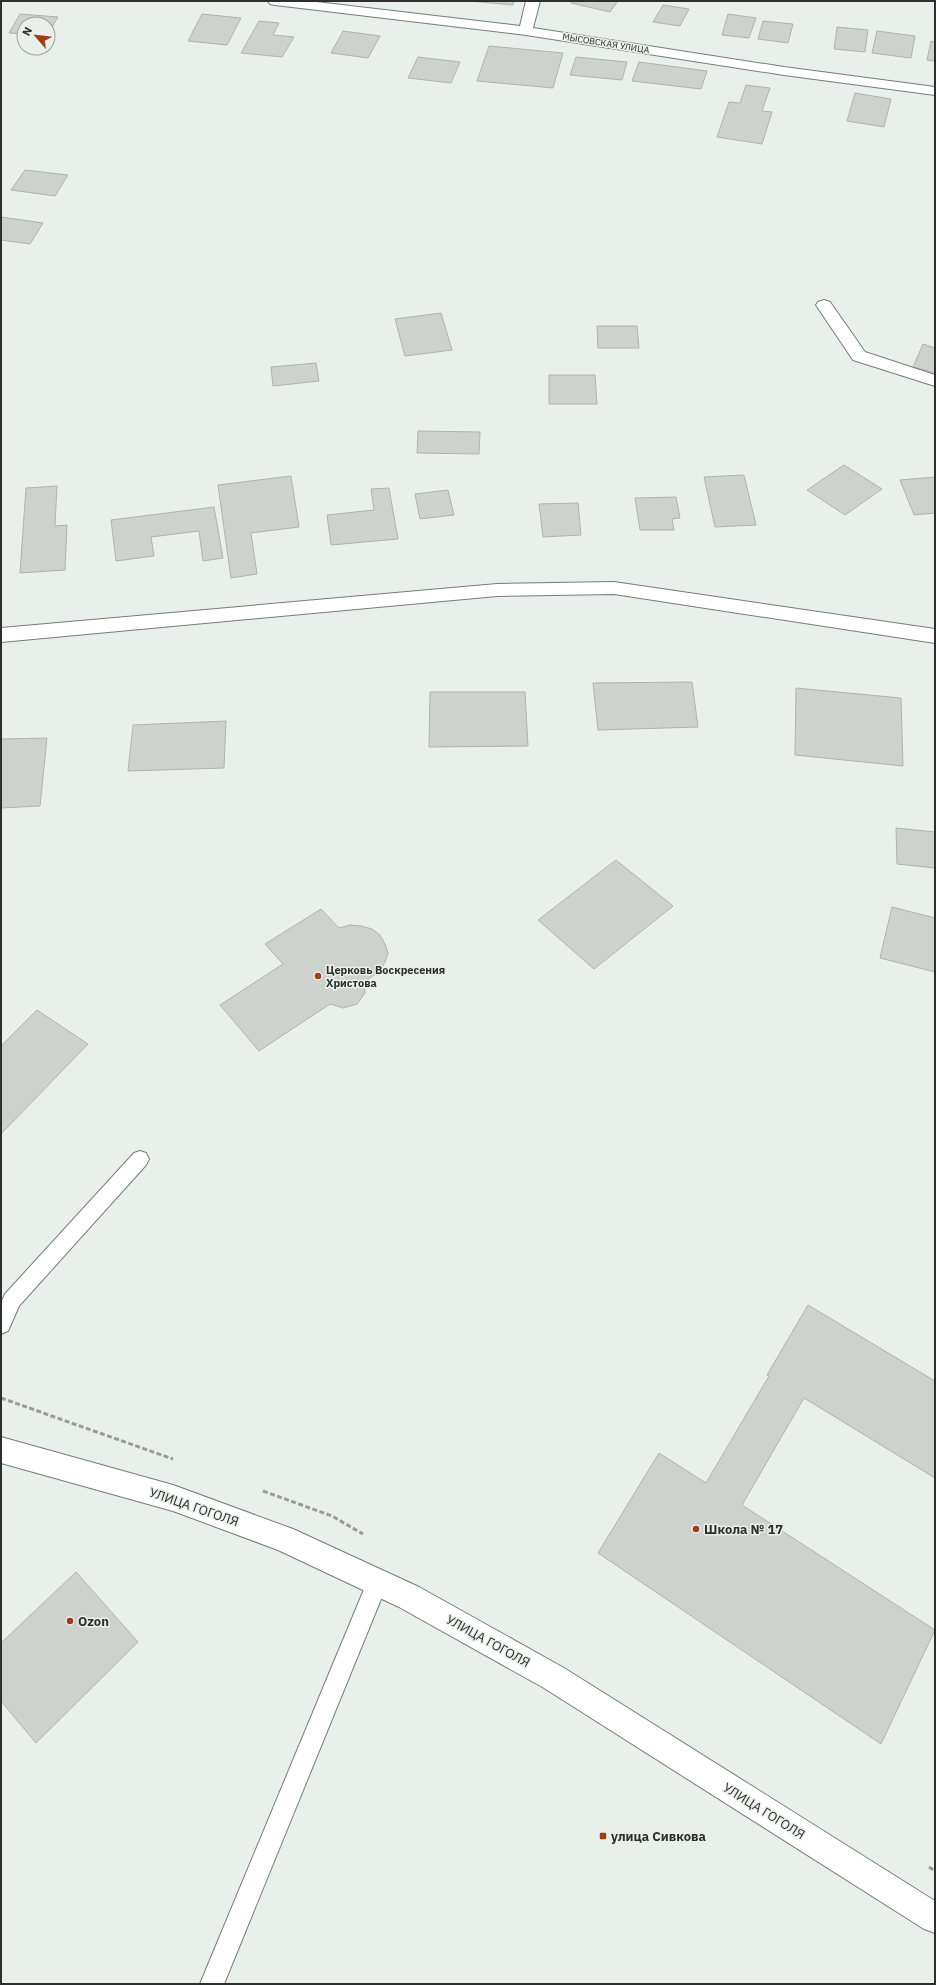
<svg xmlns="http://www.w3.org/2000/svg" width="936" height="1985" viewBox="0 0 936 1985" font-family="'IBM Plex Sans',sans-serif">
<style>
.building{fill:#ced2cd;stroke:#b0b4af}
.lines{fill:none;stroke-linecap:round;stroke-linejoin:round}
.service-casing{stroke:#777c79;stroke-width:2}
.minor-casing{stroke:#777c79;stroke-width:2}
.secondary-casing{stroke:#777c79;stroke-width:2}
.path{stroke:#989d9a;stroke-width:3;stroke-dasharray:5 2.5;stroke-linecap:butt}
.service{fill:#fff;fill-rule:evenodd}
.minor{fill:#fff;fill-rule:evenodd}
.secondary{fill:#fff;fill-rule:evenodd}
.poi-dot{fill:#a23d11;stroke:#e9efeb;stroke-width:1.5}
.labels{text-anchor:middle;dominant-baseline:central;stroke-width:3;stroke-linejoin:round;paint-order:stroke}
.far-street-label{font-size:9px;fill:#2d2f2e;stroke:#e9efeb}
.poi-label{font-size:11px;font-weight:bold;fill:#2d2f2e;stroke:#e9efeb;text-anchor:start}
.near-street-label{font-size:13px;fill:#2d2f2e;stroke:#e9efeb}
.near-poi-label{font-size:13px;font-weight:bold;fill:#2d2f2e;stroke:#e9efeb;text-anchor:start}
</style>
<rect width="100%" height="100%" fill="#e9efeb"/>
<g class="building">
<path d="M469 1H514L513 5Z"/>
<path d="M572 1H618L610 12 571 3Z"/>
<path d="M663 5 689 9 680 26 653 22Z"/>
<path d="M20 14 58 17 48 34V24H24V34L9 33Z"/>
<path d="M202 14 241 18 227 45 188 41Z"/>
<path d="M728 14 756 18 749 38 722 35Z"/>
<path d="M259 21 279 23 273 35 294 37 282 57 241 53Z"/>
<path d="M763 21 793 24 788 43 758 39Z"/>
<path d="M837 27 868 30 865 52 834 49Z"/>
<path d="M343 31 380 36 368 58 331 53Z"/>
<path d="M877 31 915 36 911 58 872 53Z"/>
<path d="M931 41 935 42V61L927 60Z"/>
<path d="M489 46 563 53 553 88 477 81Z"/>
<path d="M418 57 460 62 451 83 408 78Z"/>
<path d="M576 57 627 62 622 80 570 75Z"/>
<path d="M639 62 707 71 701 89 632 81Z"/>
<path d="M746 85 770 88 762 111 772 112 762 144 717 137 729 102 740 103Z"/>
<path d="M855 93 891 99 884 127 847 121Z"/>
<path d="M25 170 68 175 55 196 11 190Z"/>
<path d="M1 217 43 223 30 244 1 240Z"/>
<path d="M441 313 452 350 405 356 395 319Z"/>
<path d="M597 326H637L639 348H598Z"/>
<path d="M923 344 935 348V373L913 367Z"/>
<path d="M316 363 319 381 273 386 271 367Z"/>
<path d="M549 375H595L597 404H549Z"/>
<path d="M418 431 480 432 479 454 417 453Z"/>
<path d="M844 465 882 489 845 515 807 490Z"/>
<path d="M744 475 756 525 715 527 704 477Z"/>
<path d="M291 476 299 527 251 533 257 574 231 578 218 485Z"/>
<path d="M935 477V513L914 515 900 480Z"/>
<path d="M57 486 55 526 67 525 65 570 20 573 26 488Z"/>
<path d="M389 488 398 539 331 545 327 515 374 510 371 489Z"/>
<path d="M448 490 454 515 420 519 415 494Z"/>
<path d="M676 497 680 518 672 519 674 530H640L635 498Z"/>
<path d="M578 503 581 535 543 537 539 504Z"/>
<path d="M214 507 223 558 203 561 199 531 151 537 154 556 116 561 111 520Z"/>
<path d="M692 682 698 727 598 730 593 683Z"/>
<path d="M796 688 901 698 903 766 795 755Z"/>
<path d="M430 692H525L528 746 429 747Z"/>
<path d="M226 721 224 768 128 771 133 725Z"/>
<path d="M47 738 40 806 1 808V739Z"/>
<path d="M896 828 935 832V868L897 864Z"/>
<path d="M616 860 673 906 594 969 538 920Z"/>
<path d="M892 907 935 918V972L880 958Z"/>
<path d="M321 909 339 928 350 925 361 926 372 929 380 935 385 944 388 953 385 962 380 971 364 982 365 993 357 1004 343 1008 330 1004 259 1051 220 1005 283 964 265 944Z"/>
<path d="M37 1010 88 1044 1 1134V1046Z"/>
<path d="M808 1305 935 1381V1478L804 1398 742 1505 935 1630 881 1744 598 1553 659 1453 706 1483 769 1376 767 1375Z"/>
<path d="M76 1572 138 1642 36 1743 1 1701V1643Z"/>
</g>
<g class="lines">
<g class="service-casing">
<g id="service">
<path d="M140 1151 146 1153 149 1159 146 1165 19 1306 8 1331 1 1334V1303L5 1294 134 1153Z"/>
<path d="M377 1571 384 1575 388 1582 224 1984H200L370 1575Z"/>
</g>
</g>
<g class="minor-casing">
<g id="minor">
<path d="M268 1H308L520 26 526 1H540L533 28 784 67 935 87V95L784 75 526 35 275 5 270 4Z"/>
<path d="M824 300 830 302 865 352 935 375V386L853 360 816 305 818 302Z"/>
<path d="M614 582 935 629V643L614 594 497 596 1 642V628L497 584Z"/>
</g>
</g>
<g class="secondary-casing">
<path id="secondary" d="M1 1437 173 1485 293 1529 419 1587 564 1668 935 1901V1933L924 1929 544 1688 399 1607 278 1550 173 1511 1 1463Z"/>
</g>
<g class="path">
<path d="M1 1398 173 1459"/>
<path d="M263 1491 332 1516 363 1534"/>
<path d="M929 1867 935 1871"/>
</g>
<use href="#service" class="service"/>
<use href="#minor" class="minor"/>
<use href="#secondary" class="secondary"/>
</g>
<g class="poi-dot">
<circle cx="318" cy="976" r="4"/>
<circle cx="696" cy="1529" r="4"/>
<circle cx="70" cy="1621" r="4"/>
<rect x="599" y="1832" width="8" height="8" rx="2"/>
</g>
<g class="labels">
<g class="far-street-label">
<text transform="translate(606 43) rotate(9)">МЫСОВСКАЯ УЛИЦА</text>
</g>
<g class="poi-label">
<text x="326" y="970">Церковь Воскресения<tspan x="326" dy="13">Христова</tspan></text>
</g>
<g class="near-street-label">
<text transform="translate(194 1507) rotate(19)">УЛИЦА ГОГОЛЯ</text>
<text transform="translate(488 1641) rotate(29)">УЛИЦА ГОГОЛЯ</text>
<text transform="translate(764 1811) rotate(32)">УЛИЦА ГОГОЛЯ</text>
</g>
<g class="near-poi-label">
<text x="704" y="1529">Школа № 17</text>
<text x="78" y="1621">Ozon</text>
<text x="611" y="1836">улица Сивкова</text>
</g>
</g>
<rect width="936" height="1985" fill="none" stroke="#2d2f2e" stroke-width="4"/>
<g transform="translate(36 36) rotate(298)"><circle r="19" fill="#e9efeb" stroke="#9ea29f"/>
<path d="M0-3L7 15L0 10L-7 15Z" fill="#a23d11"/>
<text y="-6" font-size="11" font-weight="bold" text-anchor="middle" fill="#2d2f2e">N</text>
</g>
</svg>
